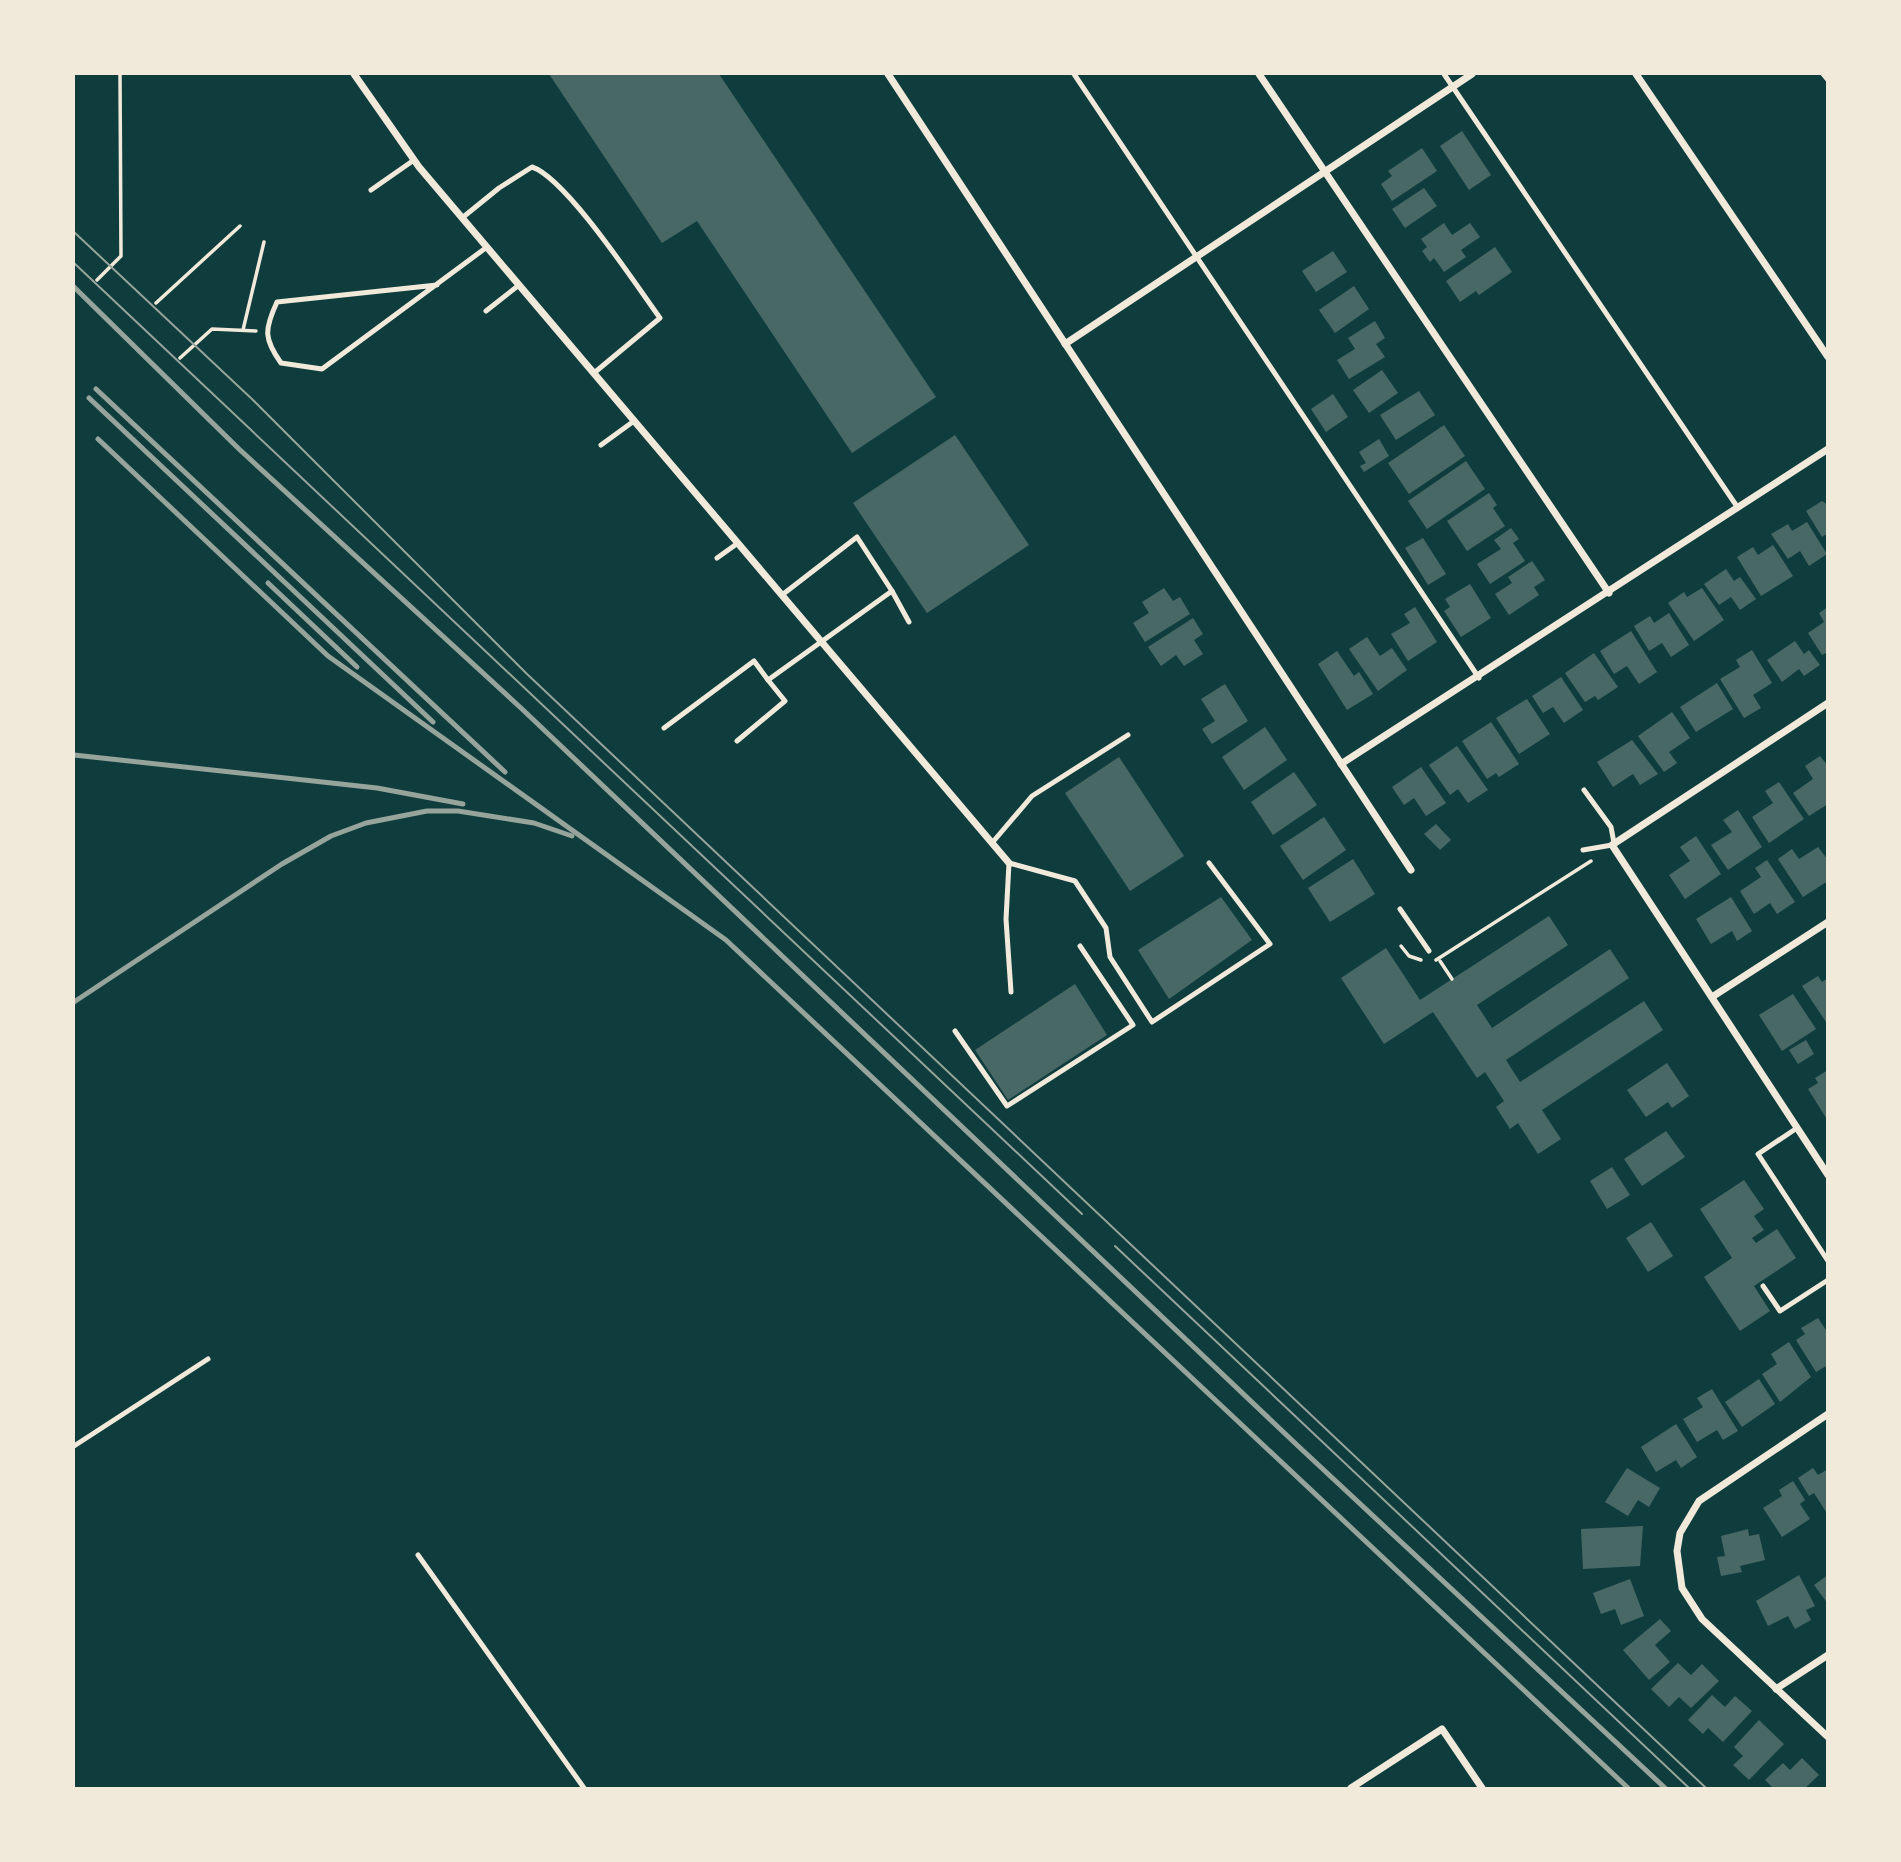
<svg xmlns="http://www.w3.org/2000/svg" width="1901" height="1862" viewBox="0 0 1901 1862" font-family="Merriweather,serif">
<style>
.building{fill:#486865}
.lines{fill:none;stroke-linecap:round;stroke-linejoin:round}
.path{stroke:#f1e9da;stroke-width:3.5}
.service{stroke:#f1e9da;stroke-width:5}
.minor{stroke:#f1e9da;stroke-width:7}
.tram{stroke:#97a49c;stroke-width:2}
.rail{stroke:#97a49c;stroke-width:5}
</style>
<rect width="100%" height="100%" fill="#0f3d3e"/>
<g class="building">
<path d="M549 74H719L936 397 852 453 697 221 662 243Z"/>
<path d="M1462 131 1491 175 1469 190 1440 146Z"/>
<path d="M1422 148 1437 171 1392 201 1381 184 1392 176 1388 171Z"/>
<path d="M1424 188 1437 206 1405 228 1392 209Z"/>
<path d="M1444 223 1452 235 1470 223 1480 237 1461 250 1466 257 1444 272 1434 258 1430 262 1422 251 1427 247 1421 239Z"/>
<path d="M1495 247 1512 272 1479 295 1476 291 1460 302 1446 281Z"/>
<path d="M1333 251 1347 272 1316 292 1302 271Z"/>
<path d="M1354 286 1369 309 1335 333 1319 310Z"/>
<path d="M1375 321 1385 338 1376 344 1385 357 1349 379 1337 360 1355 349 1348 338Z"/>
<path d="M1382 370 1398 393 1369 413 1353 390Z"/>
<path d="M1419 391 1435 415 1396 440 1380 415Z"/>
<path d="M1333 394 1348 417 1326 432 1311 409Z"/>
<path d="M1444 425 1465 456 1409 494 1388 463Z"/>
<path d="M955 435 1029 545 927 613 853 503Z"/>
<path d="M1379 439 1389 456 1364 472 1360 466 1366 463 1359 452Z"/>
<path d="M1466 461 1485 489 1427 529 1408 501Z"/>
<path d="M1489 493 1497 505 1493 508 1505 526 1467 551 1447 521Z"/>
<path d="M1822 501 1828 505V533L1822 537 1806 511Z"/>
<path d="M1807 522 1827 554 1809 566 1800 551 1788 559 1771 534 1788 524 1792 531Z"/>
<path d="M1511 528 1519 539 1513 543 1525 561 1490 584 1477 564 1501 549 1494 540Z"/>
<path d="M1423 538 1446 574 1428 585 1405 548Z"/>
<path d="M1773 545 1793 576 1761 596 1737 557 1753 547 1758 555Z"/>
<path d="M1532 561 1545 580 1534 587 1539 595 1509 615 1495 594 1512 583 1508 577Z"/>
<path d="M1726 569 1734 581 1740 577 1756 599 1740 610 1731 597 1719 605 1704 584Z"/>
<path d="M1470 584 1491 618 1461 637 1444 611 1450 607 1445 599Z"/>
<path d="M1164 588 1173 601 1180 597 1190 614 1145 642 1133 623 1149 613 1142 602Z"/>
<path d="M1702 588 1724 620 1694 641 1668 603 1684 592 1687 597Z"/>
<path d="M1415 607 1437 642 1408 661 1391 634 1410 623 1404 614Z"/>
<path d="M1828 607V652L1822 655 1808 633 1824 622 1819 613Z"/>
<path d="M1669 613 1689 645 1671 657 1662 643 1649 651 1634 626 1650 616 1654 623Z"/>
<path d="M1193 618 1203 634 1194 640 1203 654 1184 666 1176 655 1161 666 1148 647Z"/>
<path d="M1631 631 1657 672 1639 684 1627 666 1614 674 1600 651Z"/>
<path d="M1367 637 1380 656 1392 648 1407 670 1378 691 1349 649Z"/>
<path d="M1795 641 1804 654 1809 650 1820 665 1804 676 1799 669 1782 682 1767 660Z"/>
<path d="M1752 650 1772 683 1753 695 1761 708 1744 718 1720 679 1740 667 1736 660Z"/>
<path d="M1337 651 1354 676 1359 672 1373 694 1347 710 1318 664Z"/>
<path d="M1594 653 1618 687 1598 700 1595 696 1585 702 1565 673Z"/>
<path d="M1561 677 1583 710 1564 723 1553 707 1543 713 1532 696Z"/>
<path d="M1717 683 1733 709 1696 732 1680 707Z"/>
<path d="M1225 684 1248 721 1212 744 1202 729 1215 721 1201 699Z"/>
<path d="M1527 699 1550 734 1519 754 1496 718Z"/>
<path d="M1672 712 1690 738 1669 752 1677 763 1664 772 1638 736Z"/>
<path d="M1491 722 1519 764 1499 777 1496 773 1487 779 1462 741Z"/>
<path d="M1265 727 1287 760 1244 790 1222 757Z"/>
<path d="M1632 740 1658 774 1640 785 1633 774 1613 787 1597 762Z"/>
<path d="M1457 746 1488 790 1468 803 1458 789 1450 795 1429 765Z"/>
<path d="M1820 756 1828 766V804L1809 816 1793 793 1813 779 1805 766Z"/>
<path d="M1119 757 1184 856 1130 891 1065 793Z"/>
<path d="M1421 767 1446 803 1426 816 1414 798 1404 805 1392 787Z"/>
<path d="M1294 772 1317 805 1273 835 1251 802Z"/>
<path d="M1779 782 1804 819 1769 843 1752 817 1773 803 1765 791Z"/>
<path d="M1738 810 1762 847 1728 870 1711 845 1732 832 1723 820Z"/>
<path d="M1324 817 1346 850 1303 880 1280 846Z"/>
<path d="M1436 824 1451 840 1440 850 1424 834Z"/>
<path d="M1696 836 1721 874 1685 899 1669 875 1690 861 1680 847Z"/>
<path d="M1818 847 1828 860V881L1803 897 1778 859 1792 849 1799 859Z"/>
<path d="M1353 859 1375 894 1330 922 1308 888Z"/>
<path d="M1767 860 1795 902 1777 914 1770 903 1754 914 1740 891 1761 877 1755 868Z"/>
<path d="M1221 897 1252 940 1169 999 1138 950Z"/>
<path d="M1731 897 1752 931 1737 941 1732 931 1711 944 1696 919Z"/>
<path d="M1549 916 1568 945 1477 1005 1492 1028 1610 949 1629 978 1506 1060 1520 1082 1644 1001 1663 1030 1542 1110 1561 1139 1538 1154 1518 1123 1510 1129 1496 1107 1504 1101 1485 1072 1477 1078 1433 1012 1384 1044 1341 978 1386 948 1420 1000Z"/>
<path d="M1818 976 1822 982 1828 978V1025L1802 986Z"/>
<path d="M1075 984 1107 1035 1008 1100 975 1050Z"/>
<path d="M1793 994 1816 1029 1782 1051 1759 1015Z"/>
<path d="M1806 1040 1814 1054 1798 1064 1789 1050Z"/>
<path d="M1667 1063 1689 1096 1672 1108 1668 1102 1646 1117 1627 1090Z"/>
<path d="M1828 1070V1121L1808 1089 1818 1083 1815 1078Z"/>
<path d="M1666 1131 1685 1157 1642 1186 1624 1159Z"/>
<path d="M1612 1167 1630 1195 1607 1209 1590 1181Z"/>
<path d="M1744 1180 1764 1209 1754 1216 1764 1230 1752 1238 1756 1243 1777 1229 1796 1258 1754 1286 1770 1311 1740 1331 1704 1277 1732 1258 1700 1209Z"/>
<path d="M1651 1222 1673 1256 1648 1272 1626 1238Z"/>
<path d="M1818 1318 1828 1333V1365L1816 1372 1796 1340 1805 1334 1801 1328Z"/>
<path d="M1789 1342 1811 1377 1780 1402 1762 1374 1777 1364 1771 1354Z"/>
<path d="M1759 1379 1775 1404 1742 1427 1725 1402Z"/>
<path d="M1712 1389 1738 1431 1723 1440 1717 1430 1697 1442 1683 1419 1703 1407 1697 1398Z"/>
<path d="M1676 1424 1697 1457 1681 1468 1676 1460 1656 1472 1641 1447Z"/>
<path d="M1627 1468 1660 1488 1649 1507 1638 1500 1628 1516 1605 1502Z"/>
<path d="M1813 1468 1818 1475 1828 1469V1515L1814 1493 1809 1496 1798 1478Z"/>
<path d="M1793 1481 1805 1500 1800 1504 1810 1519 1782 1537 1763 1508 1782 1496 1779 1490Z"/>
<path d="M1643 1526 1640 1566 1583 1569 1581 1529Z"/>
<path d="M1748 1529 1749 1536 1759 1534 1765 1560 1740 1566 1742 1572 1721 1576 1717 1557 1725 1556 1721 1536Z"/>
<path d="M1799 1575 1815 1606 1806 1610 1811 1620 1795 1629 1788 1616 1768 1626 1756 1601Z"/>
<path d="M1828 1575V1604L1814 1585Z"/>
<path d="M1630 1579 1644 1616 1621 1625 1615 1609 1601 1614 1593 1593Z"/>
<path d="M1660 1619 1671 1631 1655 1645 1670 1662 1649 1680 1623 1650Z"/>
<path d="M1678 1663 1691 1675 1702 1664 1719 1681 1691 1708 1679 1697 1669 1707 1651 1689Z"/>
<path d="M1712 1695 1725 1707 1735 1696 1752 1711 1723 1742 1708 1728 1703 1734 1688 1720Z"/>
<path d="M1759 1720 1784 1744 1749 1780 1733 1765 1743 1756 1734 1747Z"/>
<path d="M1802 1758 1819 1775 1805 1788H1773L1765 1780 1783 1763 1790 1770Z"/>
</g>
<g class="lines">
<g class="path">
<path d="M97 280 121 256 120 74"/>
<path d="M156 303 240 226"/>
<path d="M243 330 264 242"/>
<path d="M180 358 212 329 256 331"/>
<path d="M1401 946 1409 956 1421 960"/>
<path d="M1436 960 1591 861"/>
<path d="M1440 961 1452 979"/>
</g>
<g class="service">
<path d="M1074 74 1479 678"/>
<path d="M1444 74 1738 508"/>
<path d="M1823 74 1828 80"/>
<path d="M371 190 414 160"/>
<path d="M462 218 499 188 532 167C566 178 636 285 660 318L594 373"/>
<path d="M437 285 277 302C264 330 264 339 281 363L322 369 487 247"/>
<path d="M486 311 519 285"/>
<path d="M601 445 634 421"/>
<path d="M717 558 738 543"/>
<path d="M782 595 857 537 892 591"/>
<path d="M664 728 754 661 768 680"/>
<path d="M737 741 785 701 768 680 892 591 909 622"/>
<path d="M1584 790 1611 827 1614 843"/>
<path d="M992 843 1032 796 1128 735"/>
<path d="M1583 850 1612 845"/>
<path d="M1400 909 1429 951"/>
<path d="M1011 992 1006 919 1009 863 1075 881 1106 928 1110 957 1152 1022 1270 944 1209 863"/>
<path d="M955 1031 1007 1106 1133 1025 1080 946"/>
<path d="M1797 1128 1758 1154 1828 1261"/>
<path d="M1763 1286 1780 1311 1828 1280"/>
<path d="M74 1446 208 1359"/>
<path d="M418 1555 584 1788"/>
</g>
<g class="minor">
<path d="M354 74 419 167 1009 863"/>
<path d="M888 74 1411 870"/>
<path d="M1259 74 1609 593"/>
<path d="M1636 74 1828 357"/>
<path d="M1065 344 1472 74"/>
<path d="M1828 703 1612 845 1828 1175"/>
<path d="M1341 764 1828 449"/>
<path d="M1712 997 1828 922"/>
<path d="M1828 1414 1699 1501 1680 1533 1677 1551 1682 1588 1702 1619 1828 1737"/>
<path d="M1776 1689 1828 1655"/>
<path d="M1351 1788 1442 1729 1482 1788"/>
</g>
<g class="tram">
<path d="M74 232 253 400 527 674 1706 1788"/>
<path d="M74 263 1082 1214"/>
<path d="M1115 1246 1689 1788"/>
</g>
<g class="rail">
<path d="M74 287 239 449 522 709 1297 1445 1665 1788"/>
<path d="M96 389 505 772"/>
<path d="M89 398 433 722"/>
<path d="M98 439 328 656 726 940 1628 1788"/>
<path d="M268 583 357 667"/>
<path d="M74 755 377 788 463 804"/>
<path d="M74 1002 282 864 331 836 366 823 427 811H458L534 823 572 836"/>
</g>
</g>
<rect width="1901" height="1862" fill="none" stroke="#f1e9da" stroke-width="150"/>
</svg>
